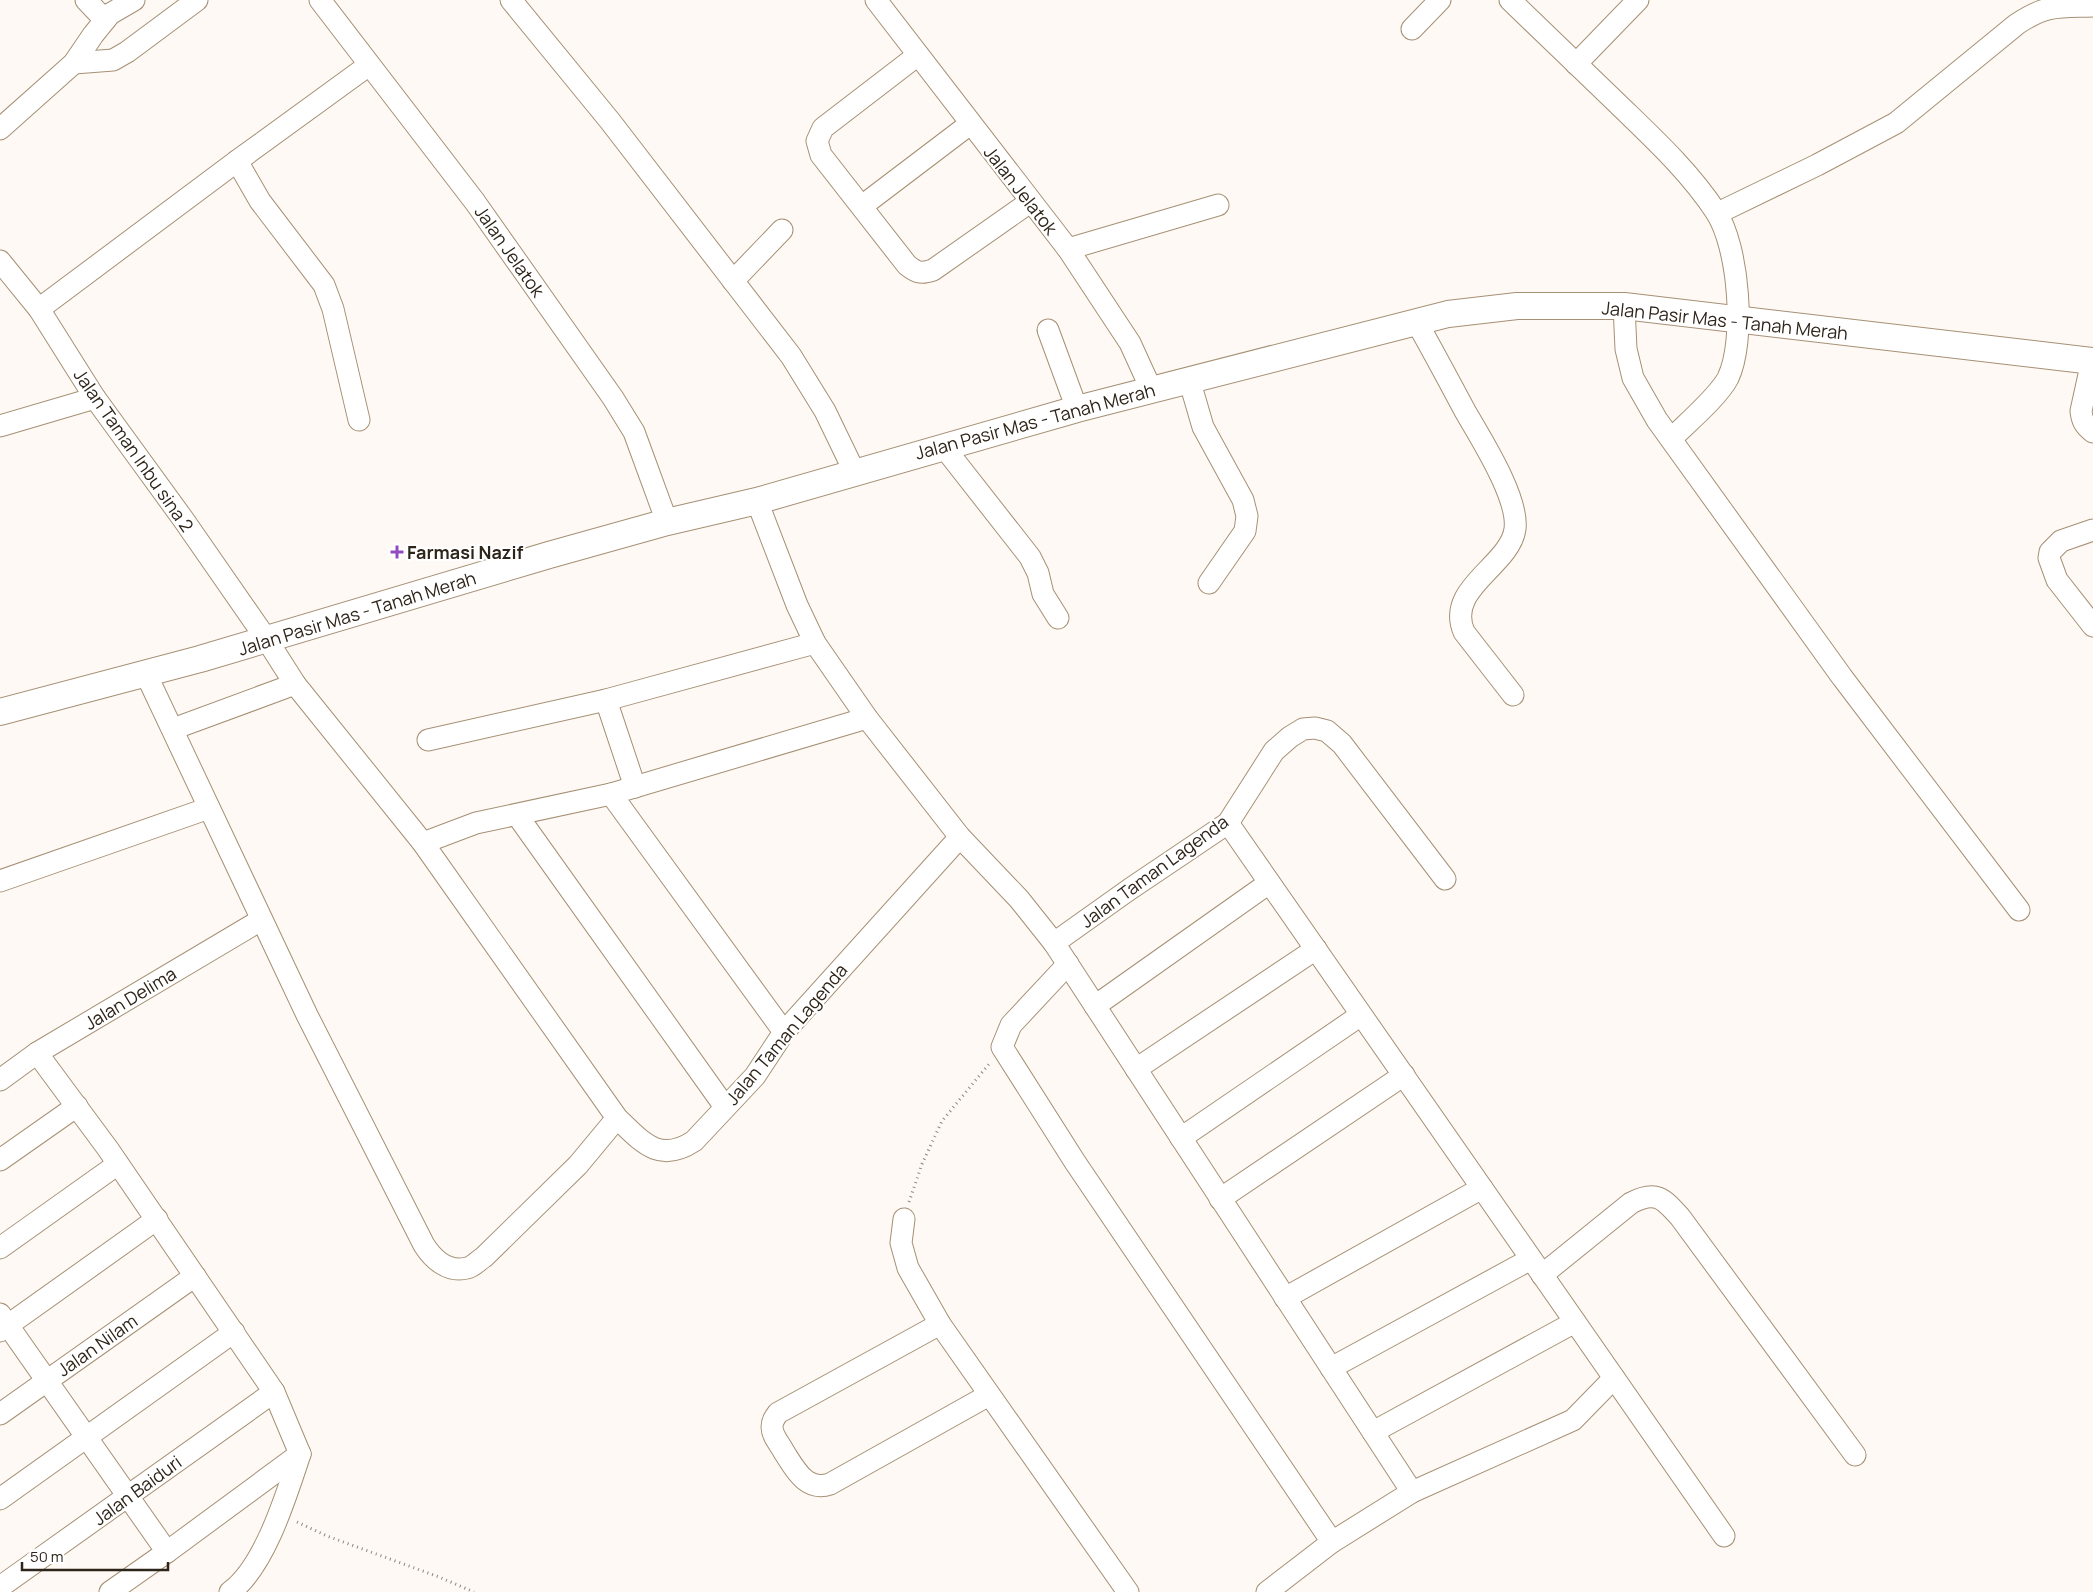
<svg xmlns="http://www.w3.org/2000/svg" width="2093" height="1592" viewBox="0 0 2093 1592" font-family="Manrope,sans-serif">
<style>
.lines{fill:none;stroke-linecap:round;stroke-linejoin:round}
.minor-casing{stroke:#a69075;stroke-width:23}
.major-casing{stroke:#a69075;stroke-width:28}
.path{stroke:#8e877f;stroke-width:3;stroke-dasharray:1 4;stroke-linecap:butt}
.minor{stroke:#fff;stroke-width:21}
.major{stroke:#fff;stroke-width:26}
.poi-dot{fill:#924bbf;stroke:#fff;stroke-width:2}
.labels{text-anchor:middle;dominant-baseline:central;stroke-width:4.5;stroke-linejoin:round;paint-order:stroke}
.street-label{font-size:18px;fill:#2d241a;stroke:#fff}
.poi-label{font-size:18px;font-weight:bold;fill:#2d241a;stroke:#fff;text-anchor:start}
</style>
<rect width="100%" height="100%" fill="#fef9f4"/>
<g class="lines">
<g class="minor-casing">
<g id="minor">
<path d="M86 0 105 20"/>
<path d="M320 0 475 202 613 398 634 432 667 522"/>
<path d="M511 0 610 121 791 356 825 411 854 471"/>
<path d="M876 0 1068 249 1130 343 1151 389"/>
<path d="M1510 0C1546 35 1583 70 1619 105 1653 138 1690 172 1716 212 1739 247 1746 340 1728 378 1718 397 1687 423 1671 439"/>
<path d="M1412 29 1440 0"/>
<path d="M918 55 823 128 817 141 821 155 907 265C917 273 921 274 933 270L1030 202"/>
<path d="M74 63 113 60 127 52 197 0"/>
<path d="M1576 64 1638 0"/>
<path d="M0 129 74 63 93 35 110 14 134 0"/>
<path d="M237 161 260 201 324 285 333 309 359 420"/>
<path d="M862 206 970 124"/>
<path d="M1718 213 1817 165 1896 123 2017 24C2047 4 2059 7 2093 6"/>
<path d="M1068 249 1218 205"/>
<path d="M0 261 39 309 95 398 183 519 267 640 295 684 423 843 617 1118C642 1142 659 1164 694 1141L755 1076 784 1032 960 837"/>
<path d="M733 281 782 230"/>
<path d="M1624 306 1626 349 1633 378 1657 420 1842 677 2019 910"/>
<path d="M39 309 237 161 369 65"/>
<path d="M1416 321C1433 351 1449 381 1465 411 1481 439 1519 498 1515 529 1510 566 1445 588 1464 632L1513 695"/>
<path d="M1048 330 1077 409"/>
<path d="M2092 361 2081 411C2082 421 2085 426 2093 432"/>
<path d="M1189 379 1203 427 1243 500 1247 516 1245 531 1209 583"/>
<path d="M0 426 95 398"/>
<path d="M943 446 1030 557 1038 573 1043 594 1058 618"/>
<path d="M757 501 797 605 815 643 867 718 960 837 1019 899 1054 943 1412 1492"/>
<path d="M2093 530 2061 541 2050 552 2049 558 2057 580 2093 626"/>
<path d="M146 674 307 1015 424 1245C433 1259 448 1273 467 1268 473 1267 479 1260 484 1257L578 1165 617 1118"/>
<path d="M606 700 635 787"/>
<path d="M173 729 295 684"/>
<path d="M428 740 606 700 815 643"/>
<path d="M611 794 784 1032"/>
<path d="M517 815 725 1107"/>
<path d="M1228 823 1724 1536"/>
<path d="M423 843 476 823 611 794 867 718"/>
<path d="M0 881 209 808"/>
<path d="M1054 943 1130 889 1228 823 1274 751 1290 737 1303 729 1315 728 1327 731 1342 744 1445 879"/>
<path d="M1068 964 1011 1025 1002 1047 1075 1162 1332 1542"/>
<path d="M1095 1006 1269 883"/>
<path d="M37 1053 108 1149 274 1392 300 1454"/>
<path d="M1136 1069 1316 949"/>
<path d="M0 1080 37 1053 261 920"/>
<path d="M1181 1138 1361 1015"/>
<path d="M0 1160 77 1106"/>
<path d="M1220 1199 1404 1075"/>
<path d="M904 1219 901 1243 908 1268 940 1324 1128 1592"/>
<path d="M0 1248 118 1164"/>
<path d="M1542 1275 1631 1203C1656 1190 1663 1198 1680 1217L1855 1455"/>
<path d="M1285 1298 1482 1188"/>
<path d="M0 1314 167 1552"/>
<path d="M940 1324 778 1413C775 1417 772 1421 772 1427 772 1436 780 1444 784 1452 795 1469 806 1492 830 1484L989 1395"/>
<path d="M0 1331 157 1219"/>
<path d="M1331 1368 1531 1259"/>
<path d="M0 1414 195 1276"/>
<path d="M1373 1432 1575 1322"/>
<path d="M0 1499 234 1332"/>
<path d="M0 1587 274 1392"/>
<path d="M110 1592 167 1552 300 1454"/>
<path d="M230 1592C265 1567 287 1493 300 1454"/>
<path d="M1267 1592 1332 1542 1412 1492 1573 1420 1614 1378"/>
</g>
</g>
<g class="major-casing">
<path id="major" d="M0 712 200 659 549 555 667 522 757 501 1077 409 1448 314 1517 306H1624L2093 361"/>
</g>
<g class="path">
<path d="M909 1202 922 1164 942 1121 989 1064"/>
<path d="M297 1522 327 1536 439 1577 474 1592"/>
</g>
<use href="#minor" class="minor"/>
<use href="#major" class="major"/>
</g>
<path class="poi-dot" d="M394.5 544.5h5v5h5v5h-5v5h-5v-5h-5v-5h5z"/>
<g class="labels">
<g class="street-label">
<text transform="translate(1021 190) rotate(52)">Jalan Jelatok</text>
<text transform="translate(510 251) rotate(55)">Jalan Jelatok</text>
<text transform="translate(1725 320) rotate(6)">Jalan Pasir Mas - Tanah Merah</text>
<text transform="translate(1035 421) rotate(-15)">Jalan Pasir Mas - Tanah Merah</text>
<text transform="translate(134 450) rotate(55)">Jalan Taman Inbu sina 2</text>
<text transform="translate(357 613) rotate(-17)">Jalan Pasir Mas - Tanah Merah</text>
<text transform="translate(1154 871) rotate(-36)">Jalan Taman Lagenda</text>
<text transform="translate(130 998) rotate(-31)">Jalan Delima</text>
<text transform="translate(786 1034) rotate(-50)">Jalan Taman Lagenda</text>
<text transform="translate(97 1345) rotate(-35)">Jalan Nilam</text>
<text transform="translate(137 1490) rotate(-36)">Jalan Baiduri</text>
</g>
<g class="poi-label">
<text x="407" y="552">Farmasi Nazif</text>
</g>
</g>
<path d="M22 1562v8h146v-8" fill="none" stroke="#2d241a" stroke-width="2.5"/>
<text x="30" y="1562" font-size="15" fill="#2d241a" stroke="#ffffff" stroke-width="4" paint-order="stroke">50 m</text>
</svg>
